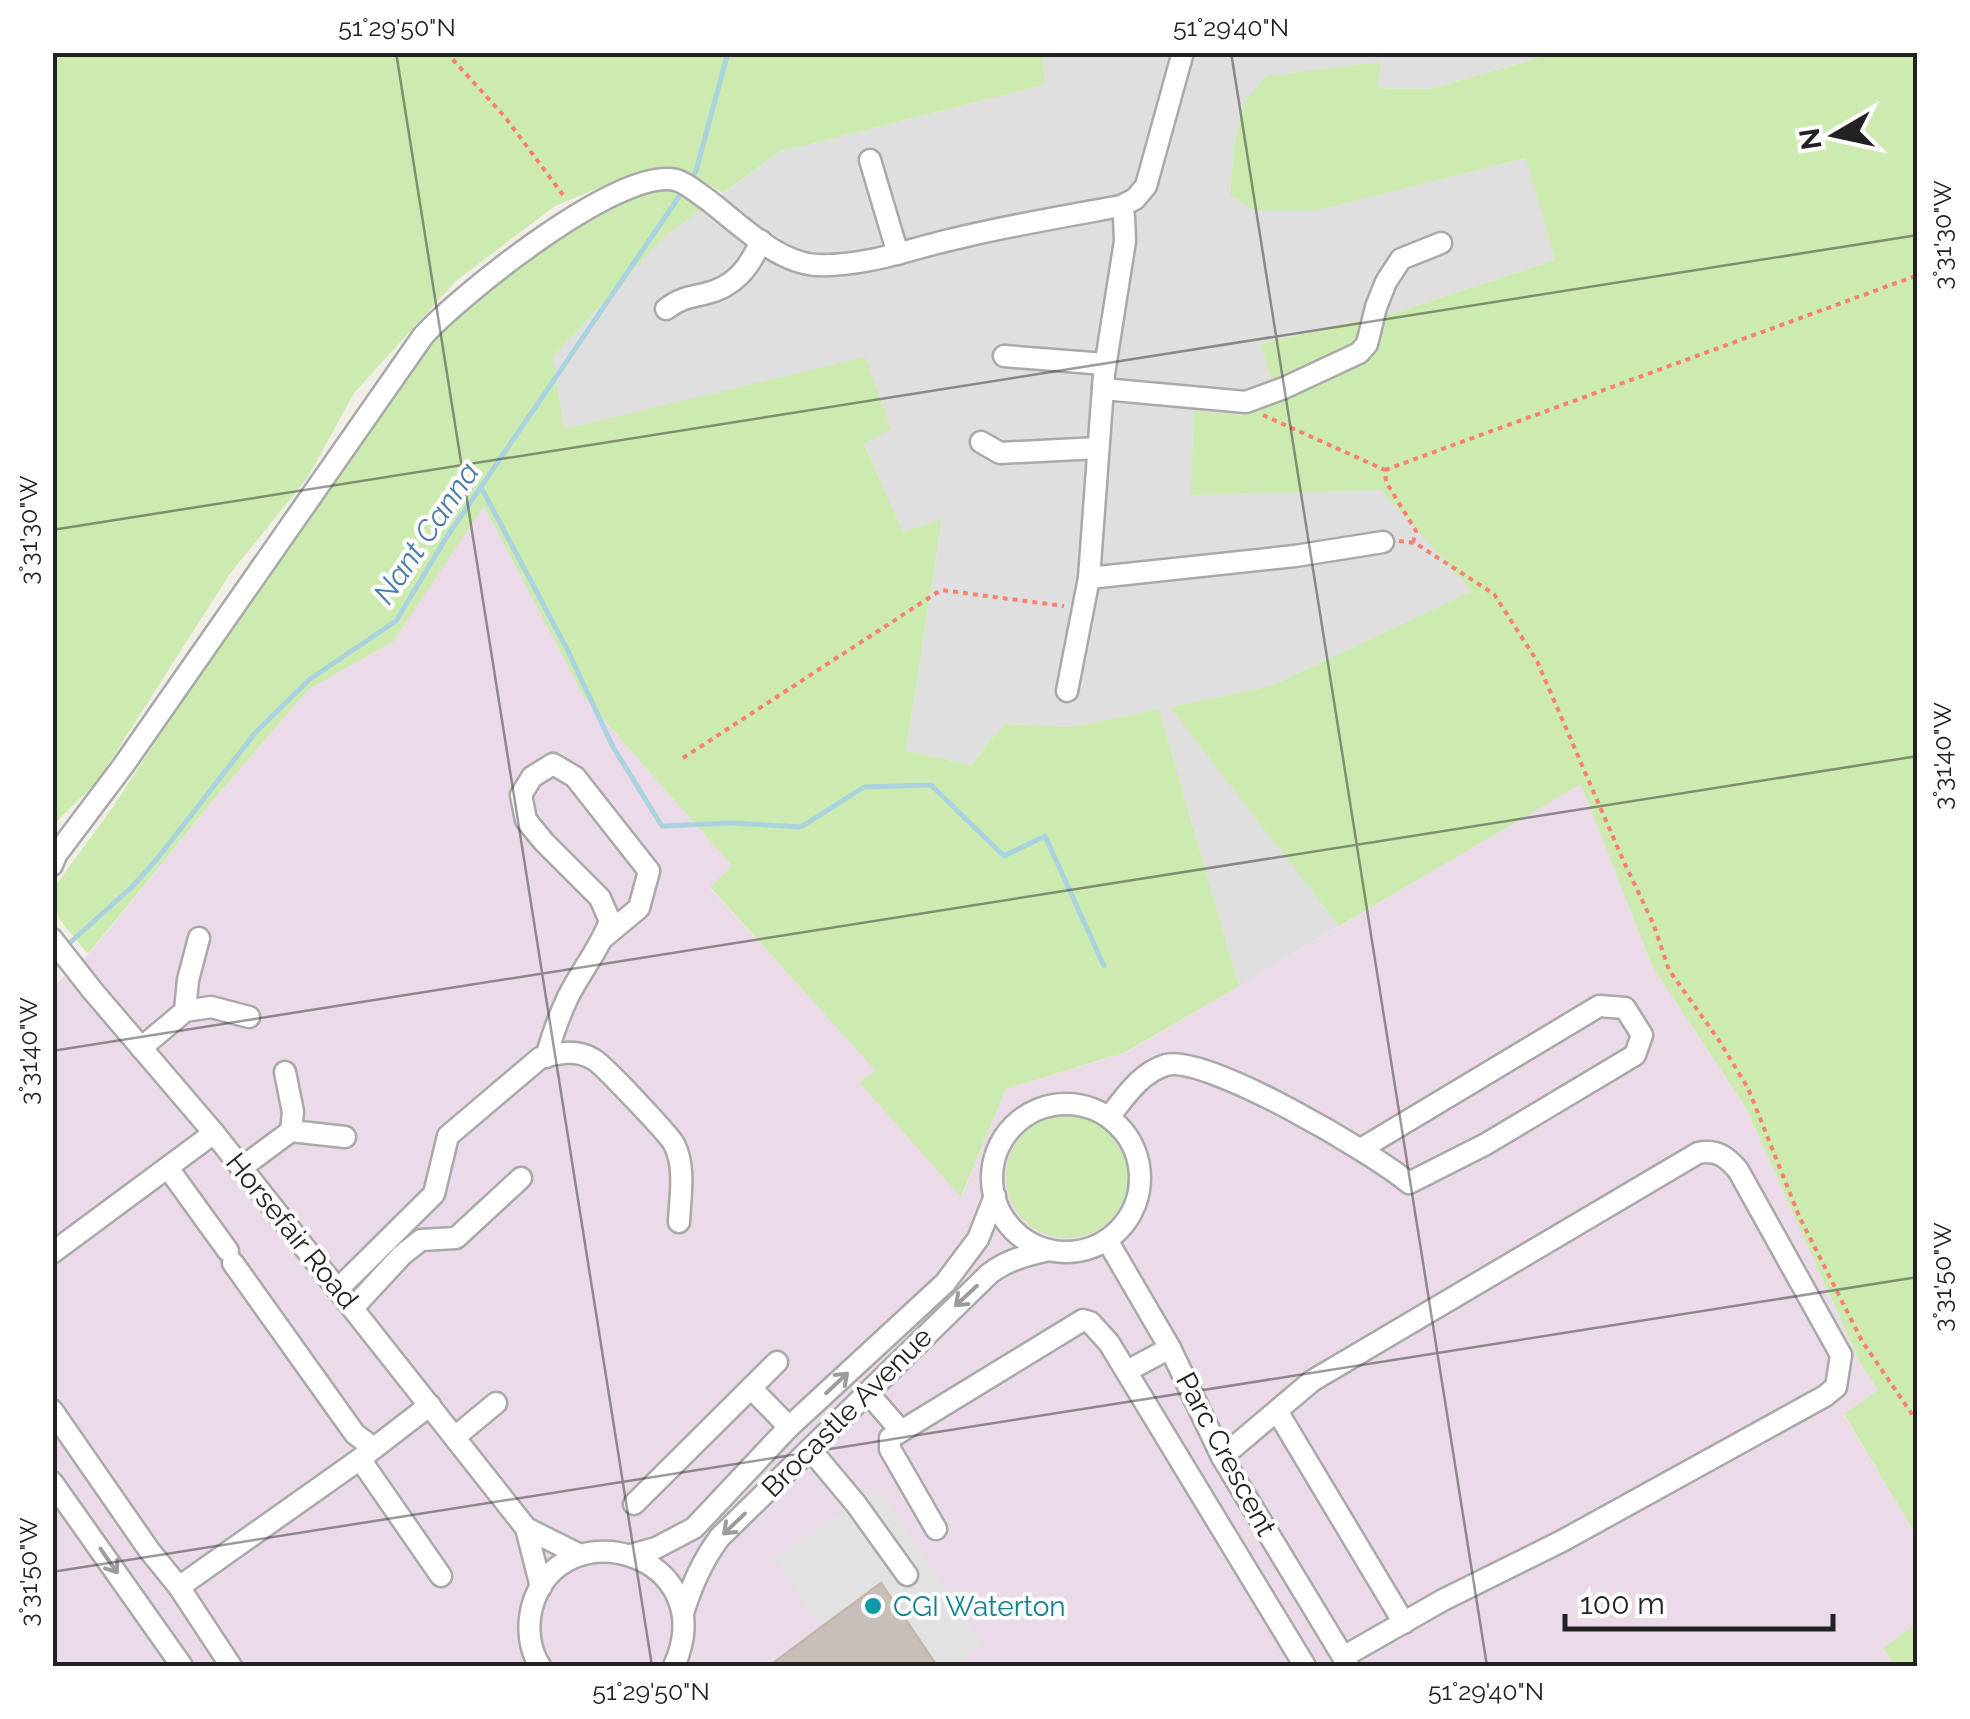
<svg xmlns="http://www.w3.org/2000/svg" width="1970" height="1719" viewBox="0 0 1970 1719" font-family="Raleway,sans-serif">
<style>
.residential{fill:#e0dfdf}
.industrial{fill:#ebdbe8}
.grass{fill:#cdebb0}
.parking{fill:#e2e2e2}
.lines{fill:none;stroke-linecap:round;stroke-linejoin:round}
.stream{stroke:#aad3df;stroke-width:5}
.building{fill:#c7bfb8;stroke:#c4b6ab;stroke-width:2.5;filter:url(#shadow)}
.minor-casing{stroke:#a9a9a9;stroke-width:25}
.path{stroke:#fa8072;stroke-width:4;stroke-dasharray:5 5;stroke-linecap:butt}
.minor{stroke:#fff;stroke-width:20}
.oneway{stroke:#9c9c9c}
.ticks{fill:none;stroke:#222;stroke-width:2.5;stroke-opacity:0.45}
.culture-dot{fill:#0f9aa8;stroke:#fff;stroke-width:4}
.labels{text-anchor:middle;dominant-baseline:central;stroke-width:8;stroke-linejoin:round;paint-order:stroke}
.street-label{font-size:28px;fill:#222;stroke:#fff}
.culture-label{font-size:28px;fill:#0d838f;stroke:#fff;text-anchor:start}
.water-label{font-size:30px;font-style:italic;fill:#4a7aab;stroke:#fff}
.neatline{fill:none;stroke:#222;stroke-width:4}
.ticks-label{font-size:25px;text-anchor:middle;fill:#222}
</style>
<defs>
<filter id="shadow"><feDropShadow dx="-8" dy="8" stdDeviation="0" flood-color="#0004"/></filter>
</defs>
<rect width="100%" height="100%" fill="#f2efe9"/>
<path class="residential" d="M1043 53H1555L1430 89 1377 88 1381 63 1243 104 1234 148 1230 195 1253 210 1318 209 1527 158 1555 260 1397 312 1260 344 1277 398 1243 415 1191 495 1381 489 1473 591 1271 686 1171 707 1339 926 1239 986 1159 709 1073 727 1004 724 971 765 906 751 942 520 903 533 864 443 564 429 553 357 664 237 779 152 1043 85Z"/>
<path class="industrial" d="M484 505 584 697 733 867 710 888 877 1071 860 1082 962 1196 1006 1089 1127 1052 1581 783 1652 966 1746 1108 1860 1363 1879 1391 1844 1415 1917 1537V1623L1883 1648 1895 1666H53V987L89 954 211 803 309 689 393 642Z"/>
<g class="grass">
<path d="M53 53H1043L1044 85 779 152 723 193 684 171 651 170 635 173 555 206 456 281 354 393 308 477 229 575 97 782 53 825Z"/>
<path d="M1555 53H1917V1537L1844 1414 1878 1390 1860 1363 1746 1108 1652 966 1581 784 1339 926 1170 707 1271 686 1472 591 1381 490 1191 495 1194 411 1243 415 1277 398 1260 344 1397 312 1555 260 1526 158 1318 210H1253L1230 195 1234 148 1243 104 1266 76 1381 62 1378 88 1430 89Z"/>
<path d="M653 189 673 190 702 209 664 237 553 357 564 429 865 357 891 429 864 444 903 532 942 519 906 751 971 765 1004 724 1073 727 1159 709 1239 986 1126 1052 1006 1089 961 1197 859 1082 876 1071 710 887 732 866 584 697 484 506 393 642 309 689 211 803 88 954 60 920 54 902 55 886 113 807 207 661 424 351 461 313 511 273 622 198Z"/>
<circle cx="1067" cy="1177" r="61"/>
<path d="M1917 1623V1666H1895L1883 1648Z"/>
</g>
<path class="parking" d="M878 1488 984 1644 957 1666H937L881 1583 820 1628 775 1558Z"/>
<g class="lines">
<g class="stream">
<path d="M691 179 696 171 728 52"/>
<path d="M482 489 568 651 613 747 662 826 732 823 801 827 864 787 931 785 1004 856 1045 836 1104 966"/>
<path d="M65 947 132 887 157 859 255 733 310 679 396 621 448 535 685 188"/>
</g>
</g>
<path class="building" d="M881 1583 937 1666H769L820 1628Z"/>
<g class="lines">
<g class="minor-casing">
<g id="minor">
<path d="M870 160 898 254"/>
<path d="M666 309C679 299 689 297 704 294 735 287 749 268 761 241"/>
<path d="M1004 356 1105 364"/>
<path d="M1103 389 1246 402 1284 388 1359 353 1367 344 1376 307 1386 282 1401 259 1441 243"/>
<path d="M981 442 1000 453 1098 448"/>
<path d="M1089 578 1295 556 1383 542"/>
<path d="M1067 691 1089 578 1104 374 1125 241 1124 216 1121 206"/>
<path d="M52 865 56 855 123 766 423 336C460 295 620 166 676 180 687 183 699 194 708 200 738 223 777 263 817 265 865 267 912 248 958 238 1012 225 1066 216 1121 206L1135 199 1146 186 1183 52"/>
<path d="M52 939 92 990 214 1133 526 1528 541 1587"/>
<path d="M185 1011 188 980 199 938"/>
<path d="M141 1048 185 1011 211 1007 249 1017"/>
<path d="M546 1057C552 1036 559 1016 568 997 581 971 600 948 610 921L600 898 544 842 526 820 521 795 532 777 553 764 575 777 649 871 639 908 603 938"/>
<path d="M285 1072 293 1112 291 1131"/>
<circle cx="1066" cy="1178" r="74"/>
<path d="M1109 1117C1125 1097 1140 1073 1166 1065 1206 1054 1375 1154 1409 1183L1486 1144 1635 1055 1642 1035 1625 1008 1599 1006 1361 1149"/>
<path d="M168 1168 228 1251"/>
<path d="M241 1168 291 1131 345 1137"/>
<path d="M1107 1240 1170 1348 1222 1457 1348 1665"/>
<path d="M52 1253 214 1133"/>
<path d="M233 1263 355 1434 374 1448"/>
<path d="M338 1289 434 1194 448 1136 540 1058C558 1053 576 1049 593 1059 602 1063 670 1136 674 1144 686 1167 680 1197 679 1222"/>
<path d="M353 1308 402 1255 421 1240 456 1238 521 1178"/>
<path d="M1127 1371 1170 1348"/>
<path d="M751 1388 789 1427"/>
<path d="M868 1393 901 1431"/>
<path d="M52 1410 149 1550 179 1587 231 1666"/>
<path d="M1277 1411 1404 1623"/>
<path d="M455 1437 496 1403"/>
<path d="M810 1449 856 1504 907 1575"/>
<path d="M1222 1457 1312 1381 1698 1153C1716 1149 1726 1156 1738 1170L1841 1355 1836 1387 1825 1396 1562 1541 1443 1600 1343 1657"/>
<path d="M360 1459 441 1576"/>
<path d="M52 1482 182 1666"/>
<path d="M634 1504 777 1362"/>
<path d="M526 1528 580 1555"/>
<path d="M936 1529 890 1449V1438L1083 1320 1090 1322 1109 1343 1305 1666"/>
<path d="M631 1555 656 1548 694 1528 789 1427 945 1283 978 1239 995 1196"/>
<path d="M179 1587 360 1459 430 1405"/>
<path d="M683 1613C692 1585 702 1561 720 1537L989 1274C1007 1260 1027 1255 1049 1250"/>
<path d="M540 1666C529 1649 527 1627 532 1607 560 1506 724 1554 674 1666"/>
</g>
</g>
<g class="path">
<path d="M446 52 505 117 566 199"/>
<path d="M1263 415 1385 470 1386 482 1416 531 1413 543"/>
<path d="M1385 470 1918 275"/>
<path d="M1399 541 1415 543 1494 594 1537 661 1623 860 1653 923 1669 970 1718 1039 1748 1088 1799 1216 1862 1341 1918 1423"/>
<path d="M683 758 941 590 1064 606"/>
</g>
<use href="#minor" class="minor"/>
</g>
<defs><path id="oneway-shaft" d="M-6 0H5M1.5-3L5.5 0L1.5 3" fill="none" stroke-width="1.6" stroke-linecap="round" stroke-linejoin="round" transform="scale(2.5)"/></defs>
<g class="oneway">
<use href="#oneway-shaft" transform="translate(966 1296) rotate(137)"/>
<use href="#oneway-shaft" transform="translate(837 1383) rotate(-43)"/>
<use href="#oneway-shaft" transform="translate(734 1524) rotate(136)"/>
<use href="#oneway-shaft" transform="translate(109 1561) rotate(55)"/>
</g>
<path class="ticks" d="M396 52 652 1666M1231 52 1487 1666M52 530 1918 235M52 1051 1918 756M52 1572 1918 1277"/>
<circle class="culture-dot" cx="873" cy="1606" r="10"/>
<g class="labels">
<g class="street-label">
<text transform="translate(292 1231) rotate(51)">Horsefair Road</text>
<text transform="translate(847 1412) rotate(-45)">Brocastle Avenue</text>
<text transform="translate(1226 1454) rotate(62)">Parc Crescent</text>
</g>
<g class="culture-label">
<text x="893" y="1606">CGI Waterton</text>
</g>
<g class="water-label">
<text transform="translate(426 533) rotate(-56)">Nant Canna</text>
</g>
</g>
<rect width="1970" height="1719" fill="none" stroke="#ffffff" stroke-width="110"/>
<g transform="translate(1835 135) rotate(261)" stroke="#ffffff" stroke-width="8" paint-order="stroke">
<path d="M0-8L18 38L0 25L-18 38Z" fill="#222222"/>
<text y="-15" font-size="28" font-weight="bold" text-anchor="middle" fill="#222222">N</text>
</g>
<path d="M1565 1614v15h268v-15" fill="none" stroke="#222222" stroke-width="5"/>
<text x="1580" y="1614" font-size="30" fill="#222222" stroke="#ffffff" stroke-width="8" paint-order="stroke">100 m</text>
<rect x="55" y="55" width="1860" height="1609" class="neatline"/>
<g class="ticks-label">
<text x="397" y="36">51°29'50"N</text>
<text x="1231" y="36">51°29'40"N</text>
<text transform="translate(1942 235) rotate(-90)" y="9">3°31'30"W</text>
<text transform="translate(28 530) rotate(-90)" y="9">3°31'30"W</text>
<text transform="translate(1942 756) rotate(-90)" y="9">3°31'40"W</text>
<text transform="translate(28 1051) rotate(-90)" y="9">3°31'40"W</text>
<text transform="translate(1942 1277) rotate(-90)" y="9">3°31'50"W</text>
<text transform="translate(28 1572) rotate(-90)" y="9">3°31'50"W</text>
<text x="651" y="1700">51°29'50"N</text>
<text x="1486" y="1700">51°29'40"N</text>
</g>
</svg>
